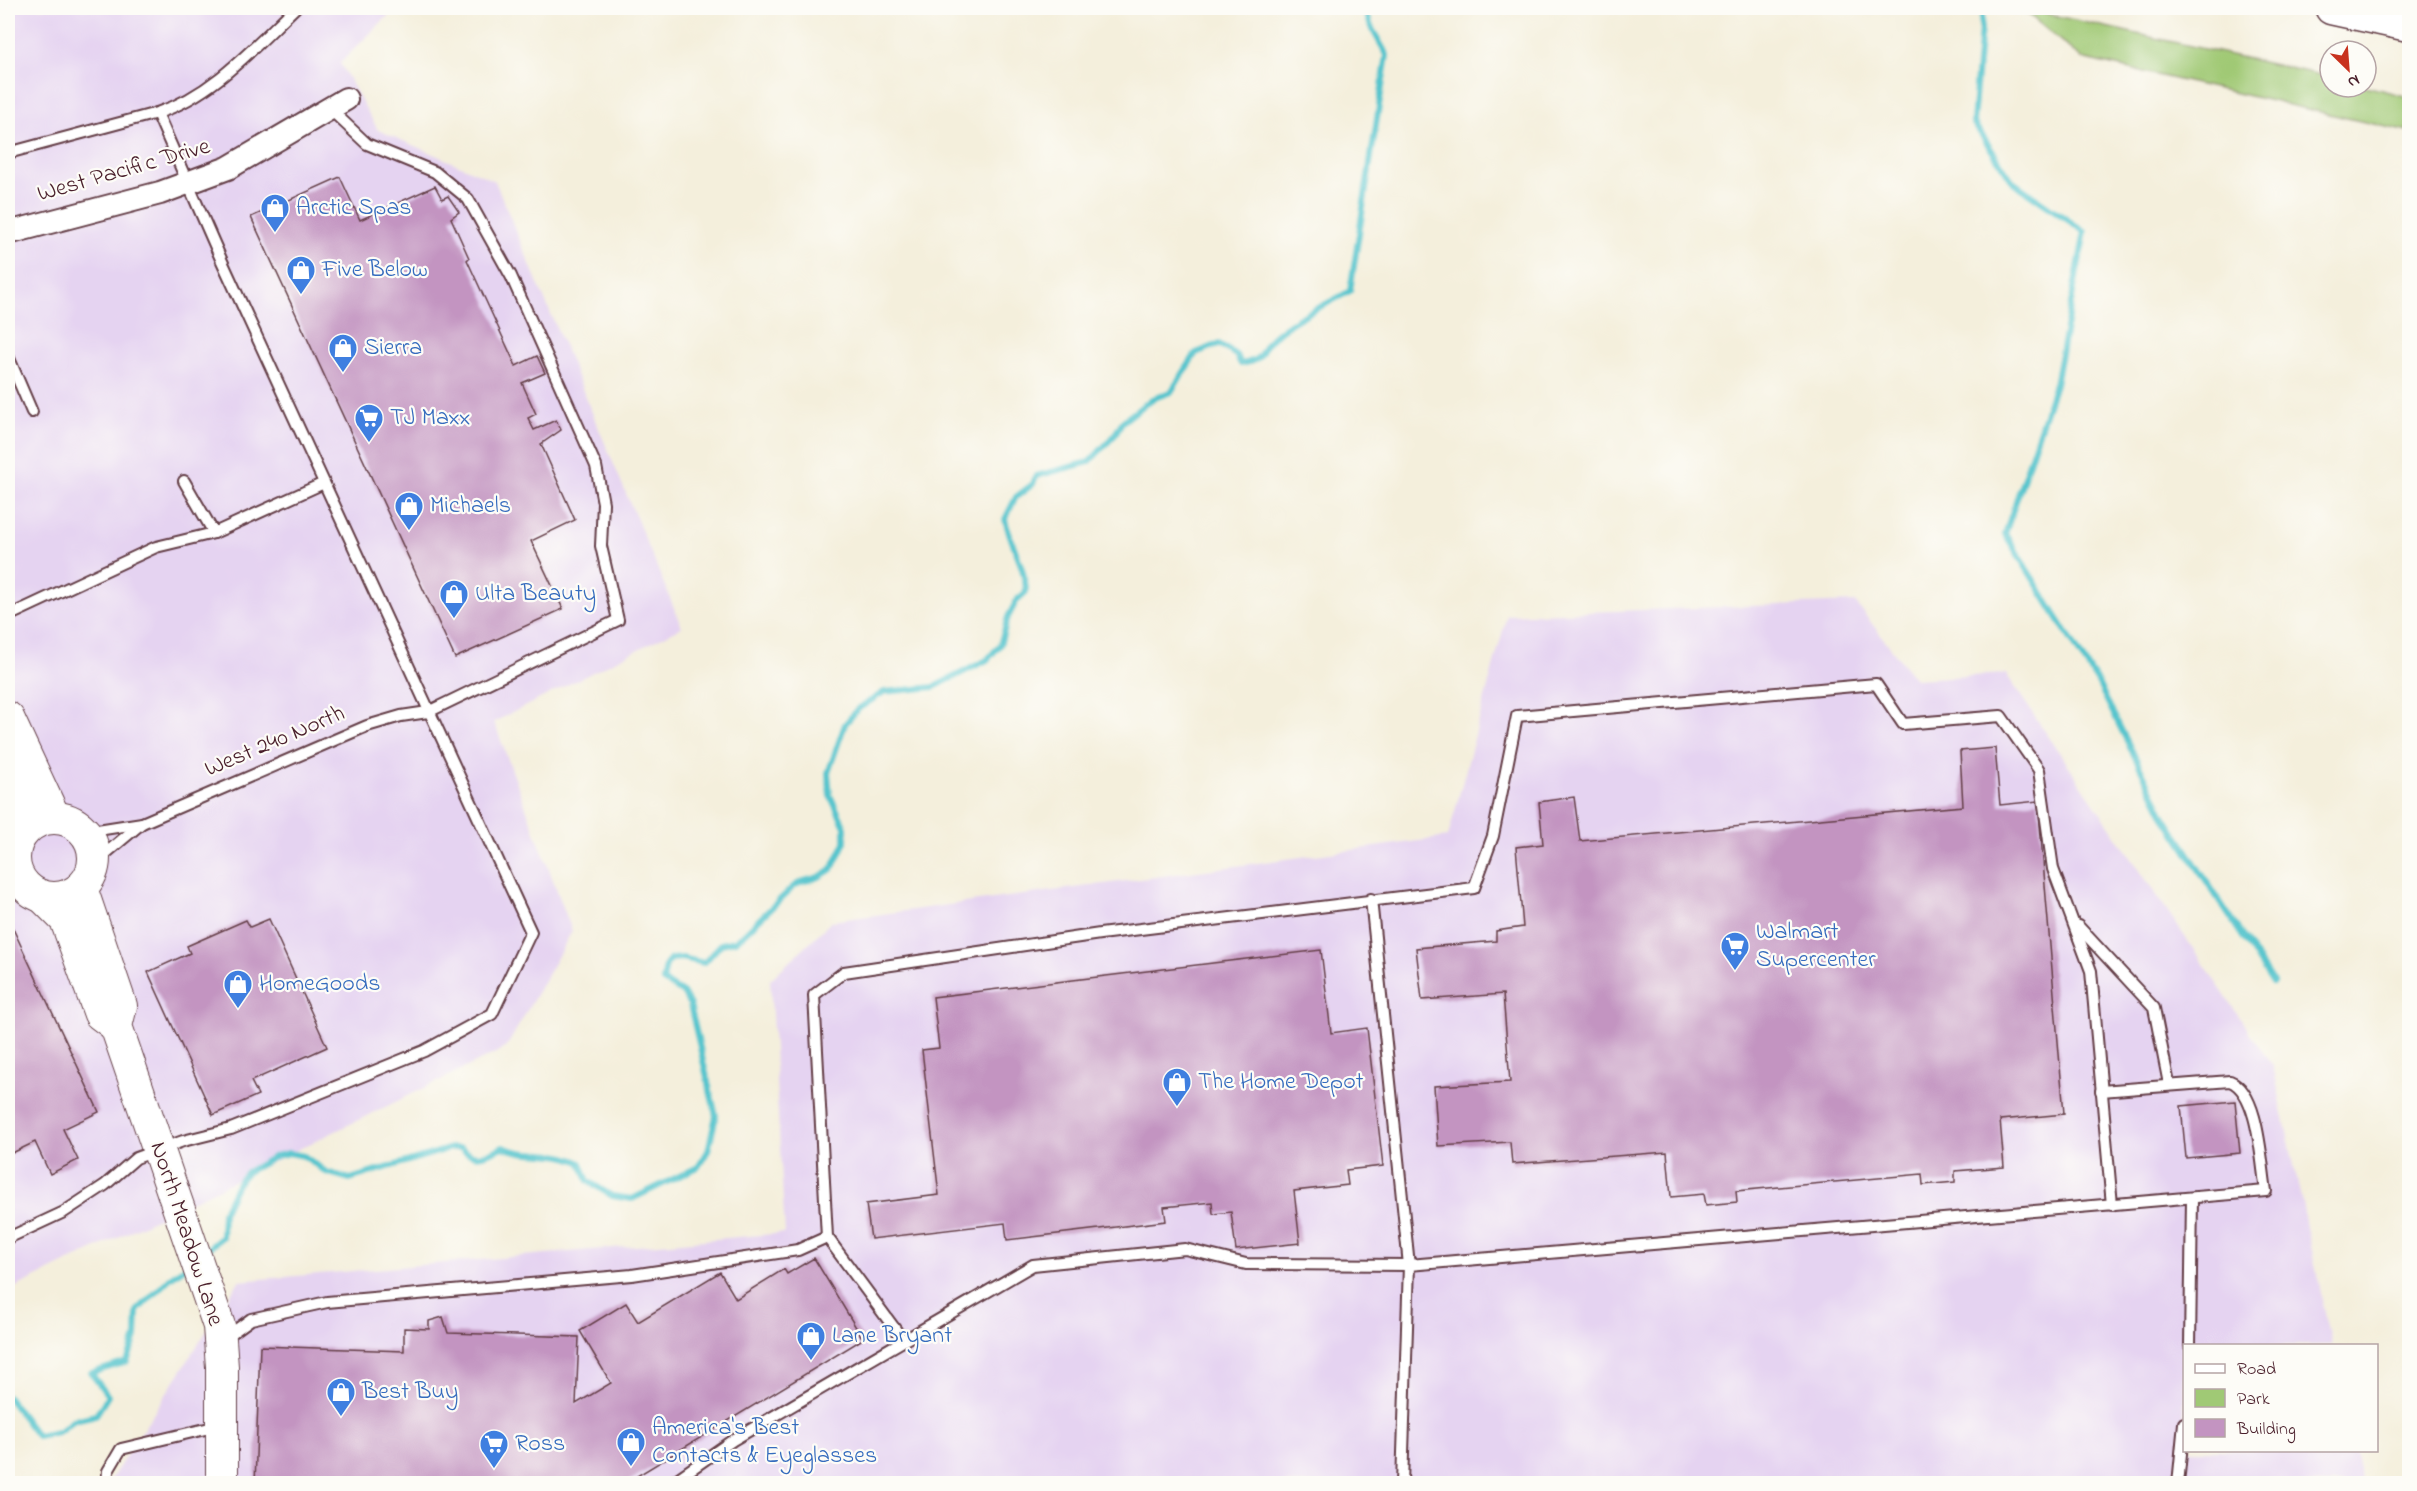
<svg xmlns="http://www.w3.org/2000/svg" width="2417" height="1491" viewBox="0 0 2417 1491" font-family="'Indie Flower',sans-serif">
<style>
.built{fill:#e5d3f1}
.green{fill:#a0c975;stroke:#757450;stroke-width:1.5}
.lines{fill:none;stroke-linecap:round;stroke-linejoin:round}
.stream{stroke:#57c5cd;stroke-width:6}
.building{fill:#c394c1}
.lane-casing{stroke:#643e46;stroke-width:14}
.street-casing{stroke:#643e46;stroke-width:26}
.secondary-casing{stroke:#643e46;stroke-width:34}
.highway-casing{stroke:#643e46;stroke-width:36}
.path{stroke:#643e46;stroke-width:4;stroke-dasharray:4.5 4.5;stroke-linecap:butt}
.lane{stroke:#fff;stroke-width:10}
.street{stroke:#fff;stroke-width:22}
.secondary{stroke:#fff;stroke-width:32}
.highway{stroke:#fff;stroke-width:33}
.labels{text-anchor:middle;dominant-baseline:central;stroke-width:4.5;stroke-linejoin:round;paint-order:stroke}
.street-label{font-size:24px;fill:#4a1f2b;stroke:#fdfcf7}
.shop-label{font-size:24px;fill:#366cbe;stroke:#fdfcf7;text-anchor:start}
</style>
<rect width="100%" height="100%" fill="#fdfcf7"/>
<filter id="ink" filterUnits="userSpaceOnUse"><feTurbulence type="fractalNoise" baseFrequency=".0167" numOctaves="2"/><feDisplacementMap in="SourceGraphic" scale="12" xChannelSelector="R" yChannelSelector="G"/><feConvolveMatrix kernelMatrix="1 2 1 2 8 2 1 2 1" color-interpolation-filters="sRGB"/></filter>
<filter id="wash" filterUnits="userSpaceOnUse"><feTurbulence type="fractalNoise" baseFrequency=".008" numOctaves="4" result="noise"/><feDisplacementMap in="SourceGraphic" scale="24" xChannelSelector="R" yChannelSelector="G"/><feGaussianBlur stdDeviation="1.35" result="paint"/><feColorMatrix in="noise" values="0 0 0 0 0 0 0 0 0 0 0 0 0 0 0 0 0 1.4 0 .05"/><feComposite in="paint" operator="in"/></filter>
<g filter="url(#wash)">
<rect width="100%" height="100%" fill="#f4efdc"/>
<g class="built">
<path d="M8 8H396L340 63 378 130 495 181 682 627 494 722 572 931 506 1048 8 1291Z"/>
<path d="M1855 602 1915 679 2006 674 2273 1066 2332 1345 2184 1346V1450L2355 1451 2362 1483 108 1484 239 1281 785 1233 770 980 832 921 1448 837 1507 615Z"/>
</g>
<path class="green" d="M2021 8 2330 77V87L2366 86 2409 97V132L2081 58Z"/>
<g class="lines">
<g class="stream">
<path d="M1982 16 1973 122 2013 182 2085 232 2055 384 2005 534 2098 683 2166 819 2273 983"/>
<path d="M204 1252 222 1237 223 1213 237 1184 247 1172 276 1156 289 1153 304 1156 326 1172 350 1179 451 1148H461C474 1162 488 1154 503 1147 528 1158 556 1149 581 1163L588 1181 612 1196 632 1199 698 1167 708 1151 716 1116 690 1005 683 993 663 981 666 965 671 959 682 958 704 963 721 944 735 941 743 935 793 887 801 882 819 877 832 869 845 842V827L830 795 828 773 845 724 858 709 884 692 934 687 987 660 1000 645 1008 617 1017 600 1026 592C1026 568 1010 543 1005 519L1016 497 1033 484 1036 476 1089 462 1114 436 1122 422 1152 399 1171 392 1196 353 1219 344 1236 355 1241 364C1267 359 1257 352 1272 338 1293 318 1324 306 1350 291L1387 55 1371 27 1365 8"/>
<path d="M8 1397 37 1436 58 1432 74 1420 96 1415 108 1396 91 1373 127 1362 136 1337 137 1311 170 1278 187 1266"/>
</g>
</g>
<g id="blocks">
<g class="building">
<path d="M340 177 360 220 435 186 442 199 448 196 459 212 451 218 469 258 467 260 516 366 537 356 545 373 522 383 536 414 528 418 534 430 556 420 561 430 541 444 575 520 531 541 563 609 455 658 251 217Z"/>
<path d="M1995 748 2000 805 2038 801 2064 1114 2000 1120 2004 1167 1955 1171V1182L1923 1185 1922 1174 1736 1191 1737 1202 1706 1205 1704 1194 1671 1197 1667 1152 1512 1164 1510 1142 1438 1146 1434 1086 1510 1082 1503 994 1422 1000 1416 948 1496 941V931L1523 927 1516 847 1543 844 1539 802 1574 797 1580 841 1963 806 1960 751Z"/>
<path d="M8 918 99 1112 63 1129 78 1160 50 1174 35 1142 8 1155Z"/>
<path d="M269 919 327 1047 251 1081 258 1095 213 1115 148 972 190 953 187 946 246 920 250 927Z"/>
<path d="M1321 950 1331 1033 1367 1028 1383 1166 1346 1170 1348 1185 1294 1191 1300 1243 1236 1250 1231 1212 1213 1214 1212 1202 1164 1207 1166 1221 1007 1240 1005 1223 871 1239 866 1204 939 1195 922 1050 939 1048 933 997Z"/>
<path d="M2235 1101 2240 1153 2186 1158 2181 1106Z"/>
<path d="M814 1258 863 1339 624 1484H255L260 1346 404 1351V1328L429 1329V1321L443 1317 448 1333 579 1337 576 1404 611 1383 580 1331 626 1303 638 1322 720 1272 736 1299 784 1269 787 1274Z"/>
<path d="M129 1480 167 1481 169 1484H125Z"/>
</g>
</g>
</g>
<g filter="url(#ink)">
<use href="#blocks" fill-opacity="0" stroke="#643e46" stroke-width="1.5"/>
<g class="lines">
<g class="lane-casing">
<g id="lane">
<path d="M8 153 157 113"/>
<path d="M8 356 32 412"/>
<path d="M184 481 214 533"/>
<path d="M8 616 156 547 214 533 324 483"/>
<path d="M85 832 142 823 367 726 401 716 428 712 618 620 601 546 603 503 596 466 511 276 468 199 435 172 367 144 330 109"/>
<path d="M8 864 13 859"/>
<path d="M93 864 142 823"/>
<path d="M8 889 31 891"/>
<path d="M1371 899 1409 1265 1402 1484"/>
<path d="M2078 926 2154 1008 2169 1084"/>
<path d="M8 1238 64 1212 105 1185 136 1158 183 1141 231 1129 424 1051 492 1014 531 932 221 259 157 113C213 95 254 47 295 8"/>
<path d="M225 1338 251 1319 327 1302 632 1275 798 1250 827 1237"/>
<path d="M903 1340 827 1237 814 995 844 972 1100 934 1474 888 1493 836 1517 716 1876 684 1903 724 2001 716 2039 770 2053 869 2091 971 2112 1205"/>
<path d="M2190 1346 2192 1198"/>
<path d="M107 1484 108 1471 121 1449 218 1426"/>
<path d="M670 1484 733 1440 1033 1265 1185 1249 1246 1264 1409 1265 2266 1191C2261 1162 2259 1092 2230 1081L2101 1091"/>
<path d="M2178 1484 2184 1423"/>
</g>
</g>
<g class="street-casing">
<path id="street" d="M8 233 160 193 228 168 346 99"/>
</g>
<g class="secondary-casing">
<g id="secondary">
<path d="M8 718 54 817"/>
<path d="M8 775 20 804V835"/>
<circle cx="54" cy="858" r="40"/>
<path d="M81 888 121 1006 116 1026 219 1326 222 1367V1484"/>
<path d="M43 897 66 920 100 1014 116 1026"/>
</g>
</g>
<g class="highway-casing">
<path id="highway" d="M2332 8 2410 25"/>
</g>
<g class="path">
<path d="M224 8H228"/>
<path d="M206 14 207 8"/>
</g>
<use href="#lane" class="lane"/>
<use href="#street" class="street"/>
<use href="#secondary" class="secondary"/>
<use href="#highway" class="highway"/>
</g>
</g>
<defs>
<g id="shop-pin" transform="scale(1.5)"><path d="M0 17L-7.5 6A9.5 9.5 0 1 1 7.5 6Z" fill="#3f7fe0" stroke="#fdfcf7"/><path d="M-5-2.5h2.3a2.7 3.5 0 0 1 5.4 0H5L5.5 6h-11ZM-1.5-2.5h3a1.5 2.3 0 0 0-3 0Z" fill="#fff"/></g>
<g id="supermarket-pin" transform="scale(1.5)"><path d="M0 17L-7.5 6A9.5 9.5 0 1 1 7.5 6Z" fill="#3f7fe0" stroke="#fdfcf7"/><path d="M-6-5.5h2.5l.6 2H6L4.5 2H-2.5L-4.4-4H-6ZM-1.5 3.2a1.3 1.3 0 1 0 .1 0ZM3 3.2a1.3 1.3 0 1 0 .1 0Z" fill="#fff"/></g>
</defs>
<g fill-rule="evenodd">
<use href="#shop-pin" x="275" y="208"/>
<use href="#shop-pin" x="301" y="270"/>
<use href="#shop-pin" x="343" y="348"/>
<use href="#supermarket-pin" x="369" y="418"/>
<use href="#shop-pin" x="409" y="506"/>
<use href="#shop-pin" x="454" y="594"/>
<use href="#supermarket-pin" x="1735" y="946"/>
<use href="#shop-pin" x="238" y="984"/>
<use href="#shop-pin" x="1177" y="1082"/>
<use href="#shop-pin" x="811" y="1336"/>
<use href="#shop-pin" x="341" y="1392"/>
<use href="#shop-pin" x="631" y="1442"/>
<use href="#supermarket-pin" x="494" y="1444"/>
</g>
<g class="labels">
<g class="street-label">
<text transform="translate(124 171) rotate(-16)">West Pacific Drive</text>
<text transform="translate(275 742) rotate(-23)">West 240 North</text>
<text transform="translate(186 1234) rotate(72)">North Meadow Lane</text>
</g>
<g class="shop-label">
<text x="296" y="208">Arctic Spas</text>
<text x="322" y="270">Five Below</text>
<text x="364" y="348">Sierra</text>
<text x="390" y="418">TJ Maxx</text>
<text x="430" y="506">Michaels</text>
<text x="475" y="594">Ulta Beauty</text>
<text x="1756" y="932">Walmart<tspan x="1756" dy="28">Supercenter</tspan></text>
<text x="259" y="984">HomeGoods</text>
<text x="1198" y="1082">The Home Depot</text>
<text x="832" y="1336">Lane Bryant</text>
<text x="362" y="1392">Best Buy</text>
<text x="652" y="1428">America's Best<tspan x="652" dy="28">Contacts &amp; Eyeglasses</tspan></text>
<text x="515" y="1444">Ross</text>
</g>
</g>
<rect width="2417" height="1491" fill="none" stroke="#fdfcf7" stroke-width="30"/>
<rect x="2183" y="1344" width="195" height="108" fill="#fdfcf7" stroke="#b5a4a5" stroke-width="1.5"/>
<rect x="2195" y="1364" width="30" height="9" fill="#ffffff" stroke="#b5a4a5" stroke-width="1.5"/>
<text x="2237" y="1374" font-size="18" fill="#4a1f2b">Road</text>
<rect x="2195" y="1389" width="30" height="18" fill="#a0c975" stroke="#b5a4a5" stroke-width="1.5"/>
<text x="2237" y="1404" font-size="18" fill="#4a1f2b">Park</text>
<rect x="2195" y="1419" width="30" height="18" fill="#c394c1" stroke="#b5a4a5" stroke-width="1.5"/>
<text x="2237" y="1434" font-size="18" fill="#4a1f2b">Building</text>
<g transform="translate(2348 69) rotate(155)"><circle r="28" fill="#fdfcf7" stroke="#b5a4a5" stroke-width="1.5"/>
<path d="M0-4.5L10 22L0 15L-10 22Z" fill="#c8321e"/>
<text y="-9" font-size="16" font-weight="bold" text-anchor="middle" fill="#4a1f2b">N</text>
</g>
</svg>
